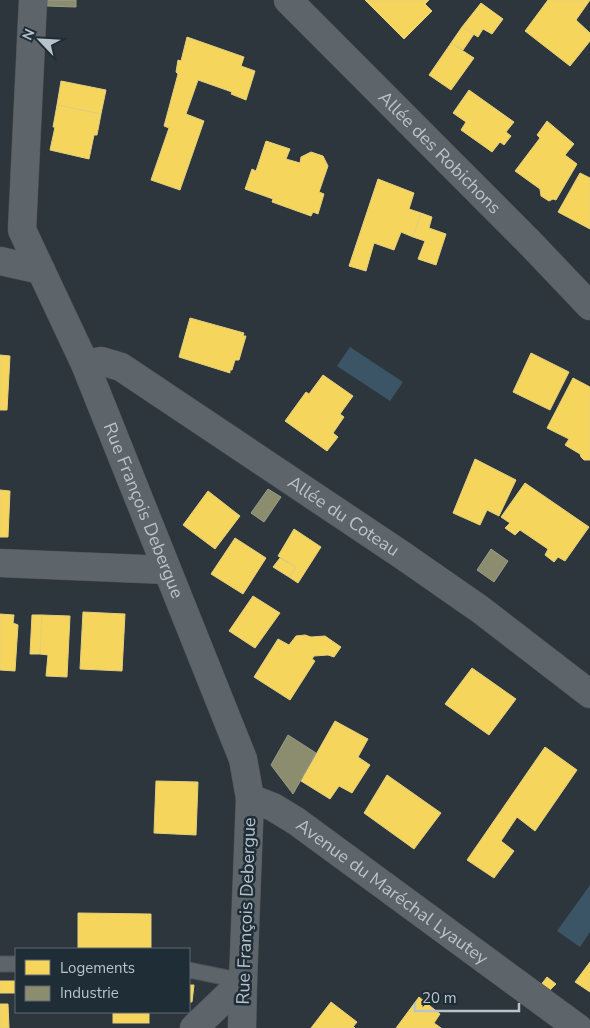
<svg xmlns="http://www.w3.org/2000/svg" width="590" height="1028" viewBox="0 0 590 1028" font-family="'Nunito Sans',sans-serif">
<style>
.water{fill:#3b5566}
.homes{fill:#f6d55c;stroke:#e3d07e}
.industry{fill:#8c8c6e;stroke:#999c8a}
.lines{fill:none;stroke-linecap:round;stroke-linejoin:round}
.lane-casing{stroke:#4b5256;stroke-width:17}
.street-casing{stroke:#4b5256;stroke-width:29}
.lane{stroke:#5d646a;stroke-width:15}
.street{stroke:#5d646a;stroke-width:28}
.labels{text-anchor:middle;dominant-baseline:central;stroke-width:5;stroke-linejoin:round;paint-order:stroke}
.street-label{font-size:18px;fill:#b8c3cc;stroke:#1f2d37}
</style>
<rect width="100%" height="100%" fill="#2c363c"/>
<g class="water">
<path d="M350 347 403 382 390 401 337 366Z"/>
<path d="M590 885V932L580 947 557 931Z"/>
</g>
<g class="homes">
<path d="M365 0H429L425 4 432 11 404 39Z"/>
<path d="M548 0H590L576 20 590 33V41L570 66 525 31Z"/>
<path d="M481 3 503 19 492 34 483 29 478 37 462 27Z"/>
<path d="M462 27 474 34 463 50 451 43Z"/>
<path d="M187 37 244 57 241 66 255 71 246 100 231 94 232 92 198 80 186 114 204 121 180 190 151 180 169 128 164 126 178 74 176 72 178 60 181 61Z"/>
<path d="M451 43 474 58 451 90 429 75Z"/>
<path d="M61 81 106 90 101 114 57 105Z"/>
<path d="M469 90 514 122 506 132 511 136 504 145 500 142 492 152 461 130 466 122 453 113Z"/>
<path d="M57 105 101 114 97 135H94L89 159 50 150 55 127H53Z"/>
<path d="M547 121 574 144 565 155 577 164 556 200 553 199 549 201 541 196 540 189 515 171 540 138 537 135Z"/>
<path d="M266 141 290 149 286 159 300 163 301 157 311 152 323 156 328 166 319 192 324 194 318 214 313 212 311 216 272 202 273 199 245 189 252 169 256 171Z"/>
<path d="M580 173 590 178V229L558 212Z"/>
<path d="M378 179 414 193 409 209 421 213 413 237 401 232 394 250 374 243 366 271 349 266Z"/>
<path d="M421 213 432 217 429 228 446 234 436 265 418 259 425 241 413 237Z"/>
<path d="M190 318 244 333 243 336H246L239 360H235L232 370H230V373L179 357Z"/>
<path d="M531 353 569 372 550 410 513 392Z"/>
<path d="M0 355 10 356 7 410H0Z"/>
<path d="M323 375 353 396 340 414 344 417 333 433 338 437 327 451 285 421 306 392 309 394Z"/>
<path d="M573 378 590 387V460H584L581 457 580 454 565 445 569 439 547 428Z"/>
<path d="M475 459 516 480 499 516 487 510 480 525 453 513Z"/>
<path d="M525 483 589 527 565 561 558 557 554 562 545 555 548 549 520 530 515 535 505 528 510 523 501 517Z"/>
<path d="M0 490 10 491 8 537H0Z"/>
<path d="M208 491 240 516 215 549 183 525Z"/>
<path d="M294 529 321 547 298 583 289 577 296 567 278 556Z"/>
<path d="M235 538 266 558 243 594 211 574Z"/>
<path d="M280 558 296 567 289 577 273 567Z"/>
<path d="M253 596 280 613 255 648 229 631Z"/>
<path d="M83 612 125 614 122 671 80 669Z"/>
<path d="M0 614 14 615 13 623 18 625 15 671 0 670Z"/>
<path d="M32 615H42L40 654H30Z"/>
<path d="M42 615 70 616 67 677 46 676 48 655 40 654Z"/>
<path d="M305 635 311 637 325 636 341 647 334 657 328 655 314 656 312 659 315 661 290 700 254 677 278 639 289 645 296 636Z"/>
<path d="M472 668 516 699 489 735 445 704Z"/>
<path d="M335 721 368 739 358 757 370 765 352 793 339 786 330 799 301 781Z"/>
<path d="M545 747 577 770 535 831 517 817 501 841 514 851 494 878 467 860Z"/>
<path d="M387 775 441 813 414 849 364 813Z"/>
<path d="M156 781 198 782 196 835 154 833Z"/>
<path d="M78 913 151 914V949H78Z"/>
<path d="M590 962V992L575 982Z"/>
<path d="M547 977 556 984 548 992 540 986Z"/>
<rect x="0" y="981" width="16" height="12"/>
<path d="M189 985H194L192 1002H189Z"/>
<path d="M419 997 440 1014 434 1023 441 1028H396Z"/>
<path d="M331 1002 357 1022 353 1027 355 1028H311Z"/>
<path d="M0 1004H8L9 1028H0Z"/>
<rect x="113" y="1012" width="36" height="11"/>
</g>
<g class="industry">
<path d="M47 0H76V7L47 6Z"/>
<path d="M268 489 281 497 264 522 251 513Z"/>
<path d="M491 549 508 561 494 582 477 570Z"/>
<path d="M288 735 316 753 293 794 271 765Z"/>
</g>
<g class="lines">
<g class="lane-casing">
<g id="lane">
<path d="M0 964H16"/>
<path d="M189 970 243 981"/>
</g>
</g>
<g class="street-casing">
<g id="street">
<path id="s1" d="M33 0 22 230 85 364 243 759 250 798 243 981 242 1028"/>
<path id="s2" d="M288 0 531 244 590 306"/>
<path d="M0 261 41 270"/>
<path id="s3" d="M85 364 101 361 121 367 402 555 481 610 590 694"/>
<path d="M0 563 167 570"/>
<path id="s4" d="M250 798 273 807 296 821 578 1028"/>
<path d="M194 1028 243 981"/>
</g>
</g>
<use href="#lane" class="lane"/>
<use href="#street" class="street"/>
</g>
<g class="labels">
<g class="street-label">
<text stroke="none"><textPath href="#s2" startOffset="215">Allée des Robichons</textPath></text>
<text stroke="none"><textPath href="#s1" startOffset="536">Rue François Debergue</textPath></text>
<text stroke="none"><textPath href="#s3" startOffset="305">Allée du Coteau</textPath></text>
<text stroke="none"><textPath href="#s4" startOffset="171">Avenue du Maréchal Lyautey</textPath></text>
<text transform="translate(246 911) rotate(-88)">Rue François Debergue</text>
</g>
</g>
<rect x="15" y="948" width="175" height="65" fill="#1f2d37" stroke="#5c6973"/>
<rect x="25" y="960" width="25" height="15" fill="#f6d55c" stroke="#5c6973"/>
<text x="60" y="973" font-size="15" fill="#b8c3cc">Logements</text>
<rect x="25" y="986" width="25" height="15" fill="#8c8c6e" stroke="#5c6973"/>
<text x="60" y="998" font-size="15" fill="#b8c3cc">Industrie</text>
<g transform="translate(40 40) rotate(295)" stroke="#1f2d37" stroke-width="4" paint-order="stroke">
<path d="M0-4L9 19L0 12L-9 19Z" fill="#b8c3cc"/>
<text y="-8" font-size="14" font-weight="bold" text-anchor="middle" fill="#b8c3cc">N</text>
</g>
<path d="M415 1003v8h104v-8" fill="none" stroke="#b8c3cc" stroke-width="2.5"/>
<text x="422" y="1003" font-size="15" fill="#b8c3cc" stroke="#1f2d37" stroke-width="4" paint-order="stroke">20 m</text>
</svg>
